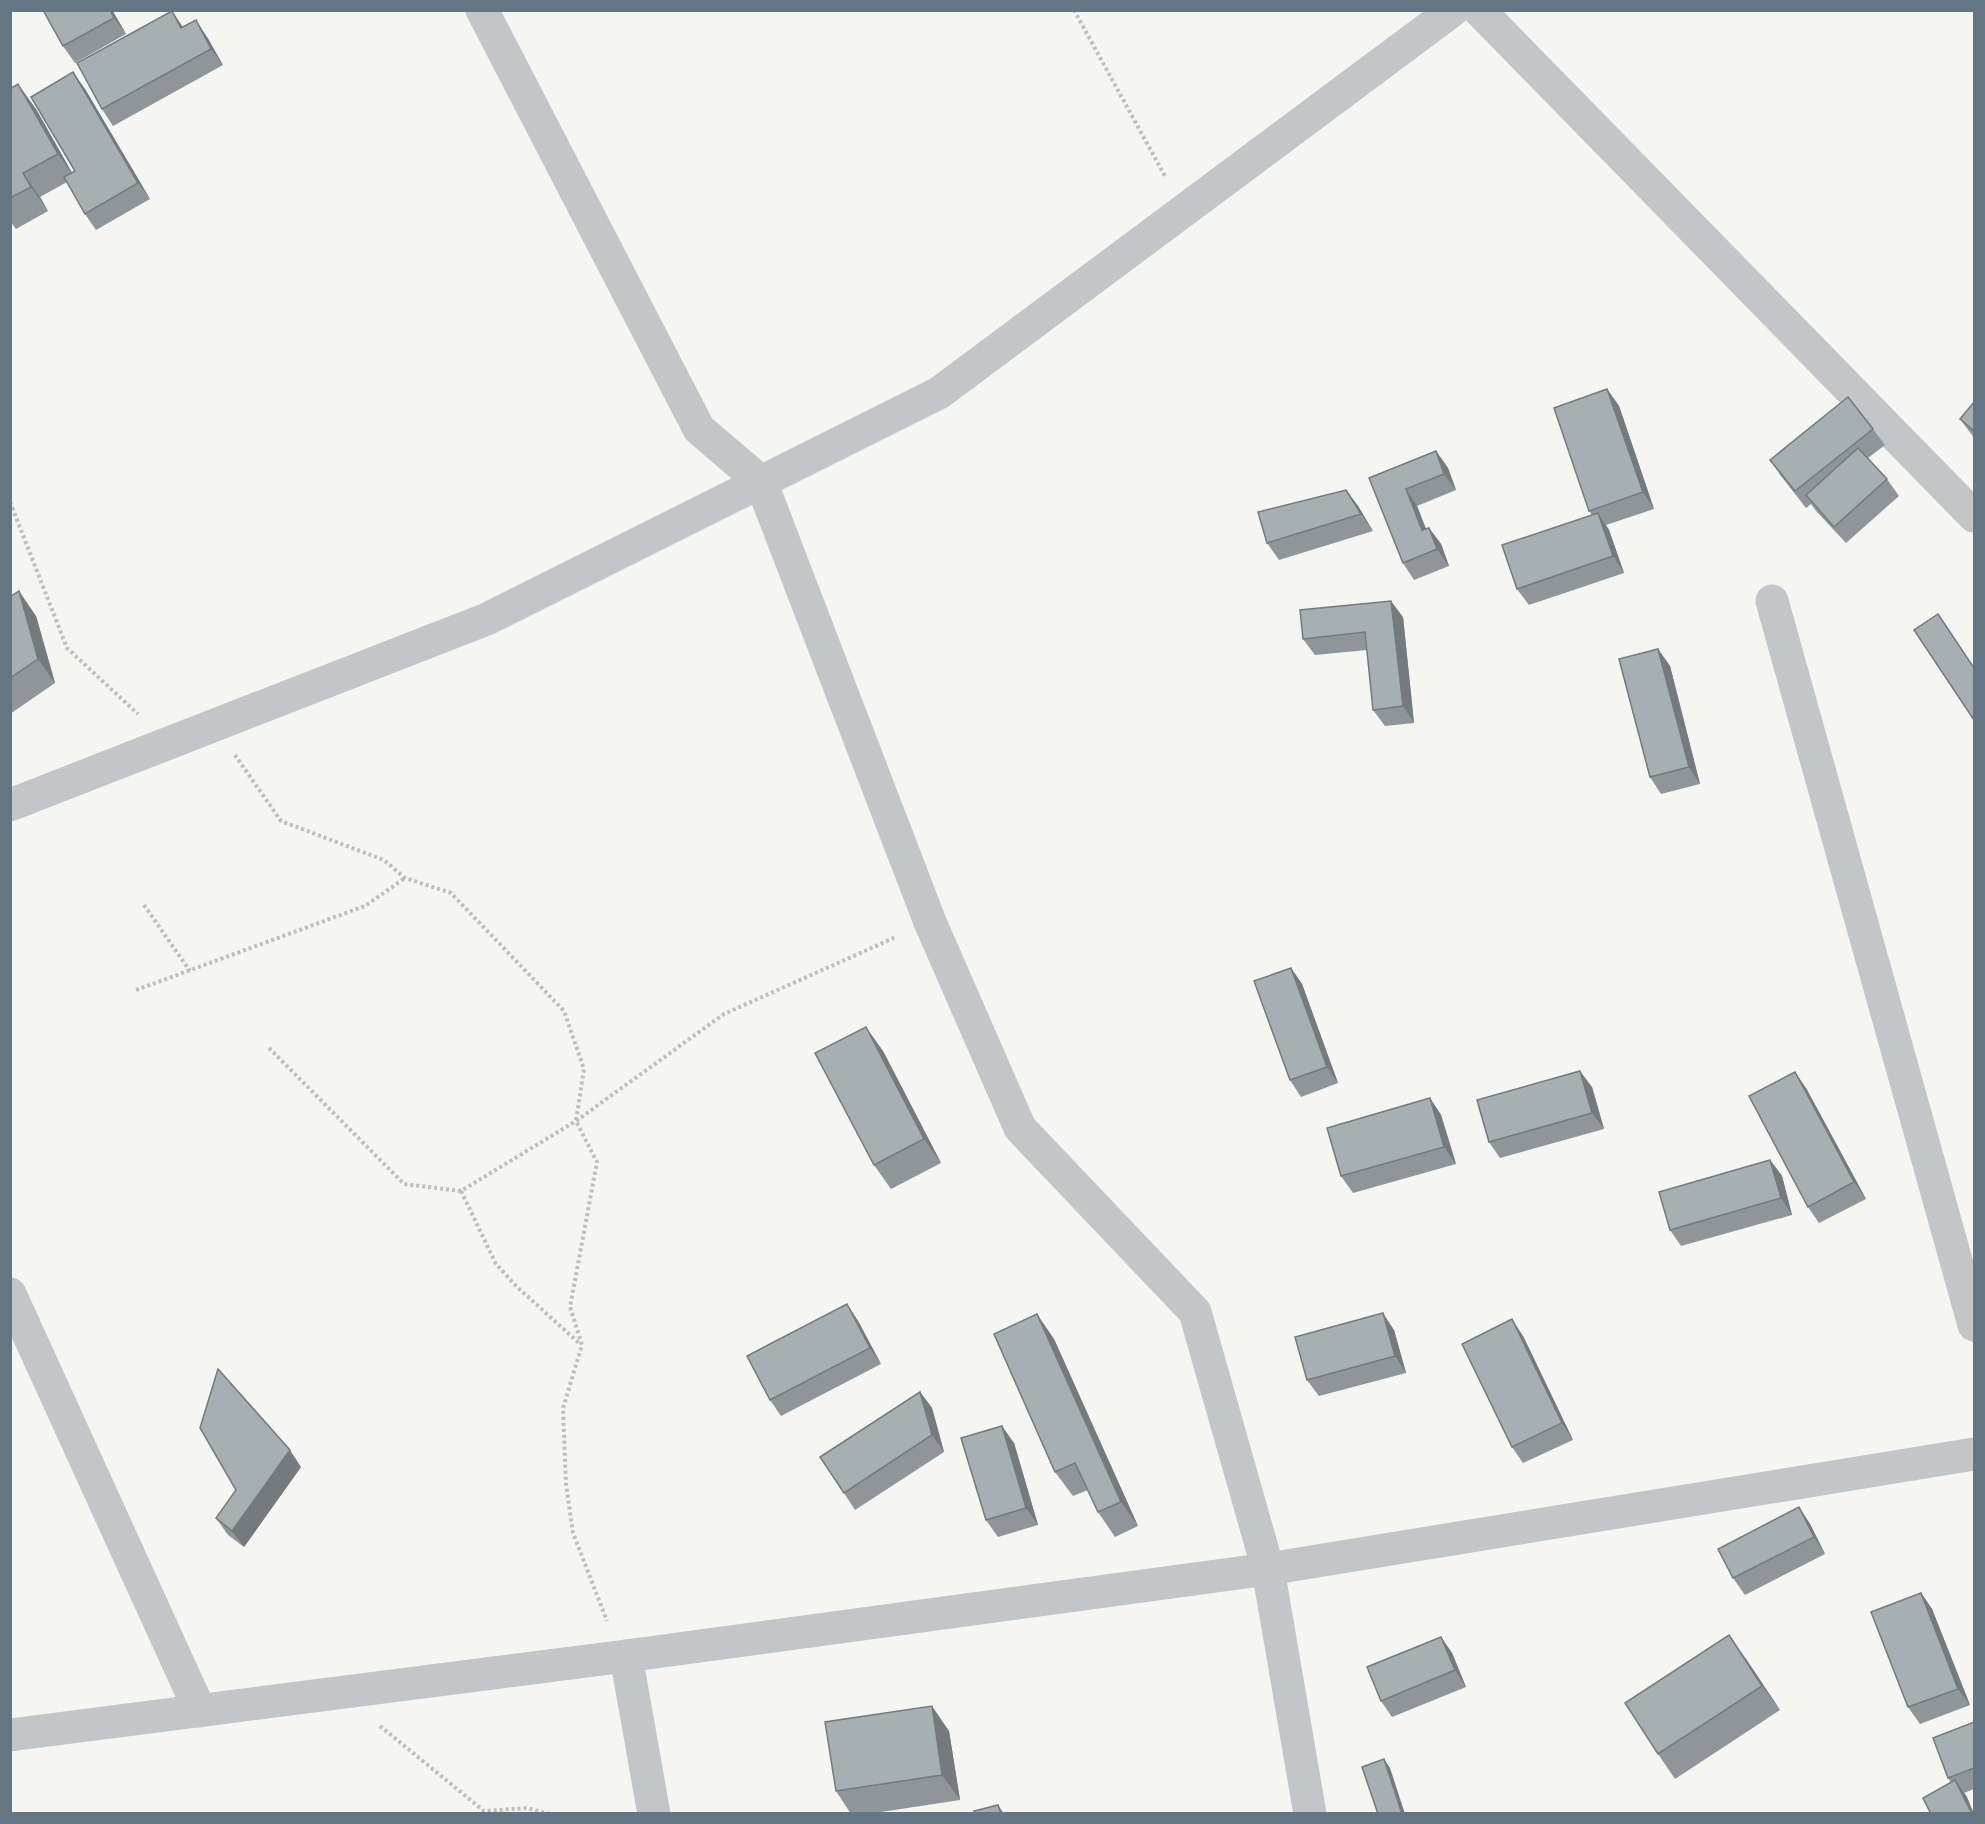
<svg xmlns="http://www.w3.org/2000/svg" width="1985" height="1824" viewBox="0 0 1985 1824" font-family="'Work Sans',sans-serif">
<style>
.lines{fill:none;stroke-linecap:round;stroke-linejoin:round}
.path{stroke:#bcbec0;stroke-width:4;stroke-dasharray:3 3;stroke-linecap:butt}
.minor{stroke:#c2c6c9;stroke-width:33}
.wall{fill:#8f969b}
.shaded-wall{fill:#747a7e}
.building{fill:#a6afb4;stroke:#747a7e;stroke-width:1.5}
</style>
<rect width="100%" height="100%" fill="#f5f5f1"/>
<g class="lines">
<g class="path">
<path d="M1074 10 1166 178"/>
<path d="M10 502 67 648 138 714"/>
<path d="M235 755 281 821 384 860 405 878 451 893 564 1011 584 1069 576 1121 597 1162 570 1307 582 1345 563 1408 566 1484 573 1533 607 1621"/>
<path d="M144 905 190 971"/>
<path d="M136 990 365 906 405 878"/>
<path d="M269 1048 404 1184 461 1191 576 1121 724 1014 896 937"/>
<path d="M461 1191 496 1264 516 1286 580 1344"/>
<path d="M380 1726 484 1811 527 1808 550 1814"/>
</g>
<g class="minor">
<path d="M482 10 699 429 761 482 930 922 1020 1128 1195 1312 1268 1569 1310 1814"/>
<path d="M1479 10 1974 516"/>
<path d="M1772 601 1974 1325"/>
<path d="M10 805 487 619 939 393 1453 10"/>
<path d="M10 1294 200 1711"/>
<path d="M626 1656 654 1814"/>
<path d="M10 1735 626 1656 1268 1569 1974 1454"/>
</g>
</g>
<g class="wall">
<path d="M43 10H112L126 34 75 63 63 46Z"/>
<path d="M172 11 183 27 207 37 223 65 113 126 102 109Z"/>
<path d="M10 89 36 109 72 173 75 171 85 89 150 199 96 230 85 214 67 182 40 197 48 211 16 229 10 221Z"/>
<path d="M1607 389 1619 406 1654 509 1606 525 1609 530 1624 573 1529 605 1517 589 1592 515 1589 511Z"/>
<path d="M1974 402V438L1972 435 1960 419Z"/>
<path d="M1873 429 1885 445 1868 458 1887 479 1899 496 1846 543 1817 512 1811 504 1806 508 1781 476 1770 460Z"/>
<path d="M1436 451 1448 468 1456 490 1417 506 1426 529 1429 528 1441 544 1449 566 1414 580 1403 563 1369 478Z"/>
<path d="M1346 490 1358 506 1373 531 1279 560 1267 543Z"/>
<path d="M10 597 36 616 55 683 10 714Z"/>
<path d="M1403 617 1414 723 1385 726 1373 710 1367 650 1315 655 1303 639Z"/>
<path d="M1658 649 1670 666 1700 784 1661 794 1650 777Z"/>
<path d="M1291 968 1302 984 1338 1083 1301 1097 1290 1080Z"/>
<path d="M883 1051 941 1163 891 1189 874 1165Z"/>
<path d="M1592 1087 1604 1129 1500 1158 1489 1142Z"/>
<path d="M1806 1088 1866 1199 1819 1223 1808 1207Z"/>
<path d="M1430 1098 1441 1115 1456 1164 1353 1193 1341 1176Z"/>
<path d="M1770 1160 1782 1176 1792 1215 1681 1246 1670 1230Z"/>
<path d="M847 1304 858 1321 881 1364 781 1416 770 1400Z"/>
<path d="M1394 1330 1406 1373 1319 1396 1307 1380Z"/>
<path d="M1523 1336 1573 1440 1523 1463 1512 1447Z"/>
<path d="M1054 1339 1138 1526 1115 1537 1098 1512 1088 1490 1073 1496 1055 1472Z"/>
<path d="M920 1392 932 1408 944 1452 855 1510 844 1493Z"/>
<path d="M1014 1443 1038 1525 998 1537 986 1520Z"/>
<path d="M301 1467 244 1547 228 1535 216 1518Z"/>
<path d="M1799 1507 1810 1524 1825 1554 1745 1595 1733 1578Z"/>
<path d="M1921 1593 1932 1609 1970 1705 1920 1724 1908 1707Z"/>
<path d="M1441 1637 1452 1653 1466 1687 1392 1717 1381 1701Z"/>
<path d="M1746 1659 1780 1710 1675 1779 1658 1754Z"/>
<path d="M1974 1722V1789L1964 1793 1967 1797 1951 1783 1948 1778Z"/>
<path d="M949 1731 960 1800 868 1814H851L836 1791Z"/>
</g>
<g class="shaded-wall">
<path d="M110 10H112L126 34 114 18Z"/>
<path d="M172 11 183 28H181Z"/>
<path d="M196 20 207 37 223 65 211 49Z"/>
<path d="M73 72 85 89 150 199 138 183Z"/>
<path d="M18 84 36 109 75 178 58 154Z"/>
<path d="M23 173 40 197 48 211 31 187Z"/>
<path d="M1607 389 1619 406 1654 509 1643 492Z"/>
<path d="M1436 451 1448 468 1456 490 1444 474Z"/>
<path d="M1406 489 1417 506 1433 547 1422 530Z"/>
<path d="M1346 490 1358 506 1373 531 1361 514Z"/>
<path d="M1598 513 1609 530 1624 573 1613 556Z"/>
<path d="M1429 528 1441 544 1449 566 1437 549Z"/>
<path d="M19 591 36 616 55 683 38 659Z"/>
<path d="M1391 601 1403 617 1414 723 1403 706Z"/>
<path d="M1658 649 1670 666 1700 784 1689 767Z"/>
<path d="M1291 968 1302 984 1338 1083 1327 1067Z"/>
<path d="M866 1027 883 1051 941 1163 924 1139Z"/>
<path d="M1580 1071 1592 1087 1604 1129 1592 1113Z"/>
<path d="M1795 1072 1806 1088 1866 1199 1854 1182Z"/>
<path d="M1430 1098 1441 1115 1456 1164 1444 1147Z"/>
<path d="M1770 1160 1782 1176 1792 1215 1781 1198Z"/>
<path d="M847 1304 858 1321 881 1364 870 1348Z"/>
<path d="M1383 1313 1394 1330 1406 1373 1395 1356Z"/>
<path d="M1037 1314 1054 1339 1138 1526 1121 1502Z"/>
<path d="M1512 1319 1523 1336 1573 1440 1562 1423Z"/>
<path d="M920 1392 932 1408 944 1452 932 1435Z"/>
<path d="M1002 1426 1014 1443 1038 1525 1026 1508Z"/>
<path d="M290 1450 301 1467 244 1547 232 1531Z"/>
<path d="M1799 1507 1810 1524 1825 1554 1814 1537Z"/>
<path d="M1921 1593 1932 1609 1970 1705 1958 1689Z"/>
<path d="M1729 1635 1746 1659 1780 1710 1762 1686Z"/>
<path d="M1441 1637 1452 1653 1466 1687 1455 1670Z"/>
<path d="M932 1706 949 1731 960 1800 942 1775Z"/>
<path d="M1384 1759 1390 1768 1405 1814H1402Z"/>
<path d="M1955 1780 1967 1797 1974 1814H1972Z"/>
<path d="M998 1805 1004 1814H1001Z"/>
</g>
<g class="building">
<path d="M43 10H110L114 18 63 46Z"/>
<path d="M172 11 181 28 196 20 211 49 102 109 77 63Z"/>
<path d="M73 72 138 183 85 214 64 177 75 171 31 97Z"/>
<path d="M18 84 58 154 23 173 31 187 10 198V89Z"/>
<path d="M1607 389 1643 492 1589 511 1554 408Z"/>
<path d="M1848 397 1873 429 1795 491 1770 460Z"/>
<path d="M1974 402V431L1960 419Z"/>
<path d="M1858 448 1887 479 1834 527 1806 495Z"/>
<path d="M1436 451 1444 474 1406 489 1422 530 1429 528 1437 549 1403 563 1369 478Z"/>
<path d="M1346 490 1361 514 1267 543 1258 512Z"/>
<path d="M1598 513 1613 556 1517 589 1502 545Z"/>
<path d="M19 591 38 659 10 678V597Z"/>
<path d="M1391 601 1403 706 1373 710 1365 632 1303 639 1300 610Z"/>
<path d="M1938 614 1974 668V720L1914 630Z"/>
<path d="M1658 649 1689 767 1650 777 1619 659Z"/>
<path d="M1291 968 1327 1067 1290 1080 1254 981Z"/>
<path d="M866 1027 924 1139 874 1165 815 1053Z"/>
<path d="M1580 1071 1592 1113 1489 1142 1477 1100Z"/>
<path d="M1795 1072 1854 1182 1808 1207 1749 1096Z"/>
<path d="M1430 1098 1444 1147 1341 1176 1327 1128Z"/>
<path d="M1770 1160 1781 1198 1670 1230 1659 1192Z"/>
<path d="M847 1304 870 1348 770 1400 747 1356Z"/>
<path d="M1383 1313 1395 1356 1307 1380 1295 1337Z"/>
<path d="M1037 1314 1121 1502 1098 1512 1075 1463 1055 1472 994 1334Z"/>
<path d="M1512 1319 1562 1423 1512 1447 1462 1344Z"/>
<path d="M218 1369 290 1450 232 1531 216 1518 236 1490 200 1428Z"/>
<path d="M920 1392 932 1435 844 1493 820 1457Z"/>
<path d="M1002 1426 1026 1508 986 1520 961 1438Z"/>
<path d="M1799 1507 1814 1537 1733 1578 1718 1549Z"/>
<path d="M1921 1593 1958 1689 1908 1707 1871 1612Z"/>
<path d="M1729 1635 1762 1686 1658 1754 1625 1703Z"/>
<path d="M1441 1637 1455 1670 1381 1701 1367 1667Z"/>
<path d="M932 1706 942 1775 836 1791 825 1722Z"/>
<path d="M1974 1722V1768L1948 1778 1933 1738Z"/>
<path d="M1384 1759 1402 1814H1378L1362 1767Z"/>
<path d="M1955 1780 1972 1814H1931L1923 1798Z"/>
<path d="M998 1805 1001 1814H975L974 1811Z"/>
</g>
<rect width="1985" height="1824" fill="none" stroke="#647583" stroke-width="24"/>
</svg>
